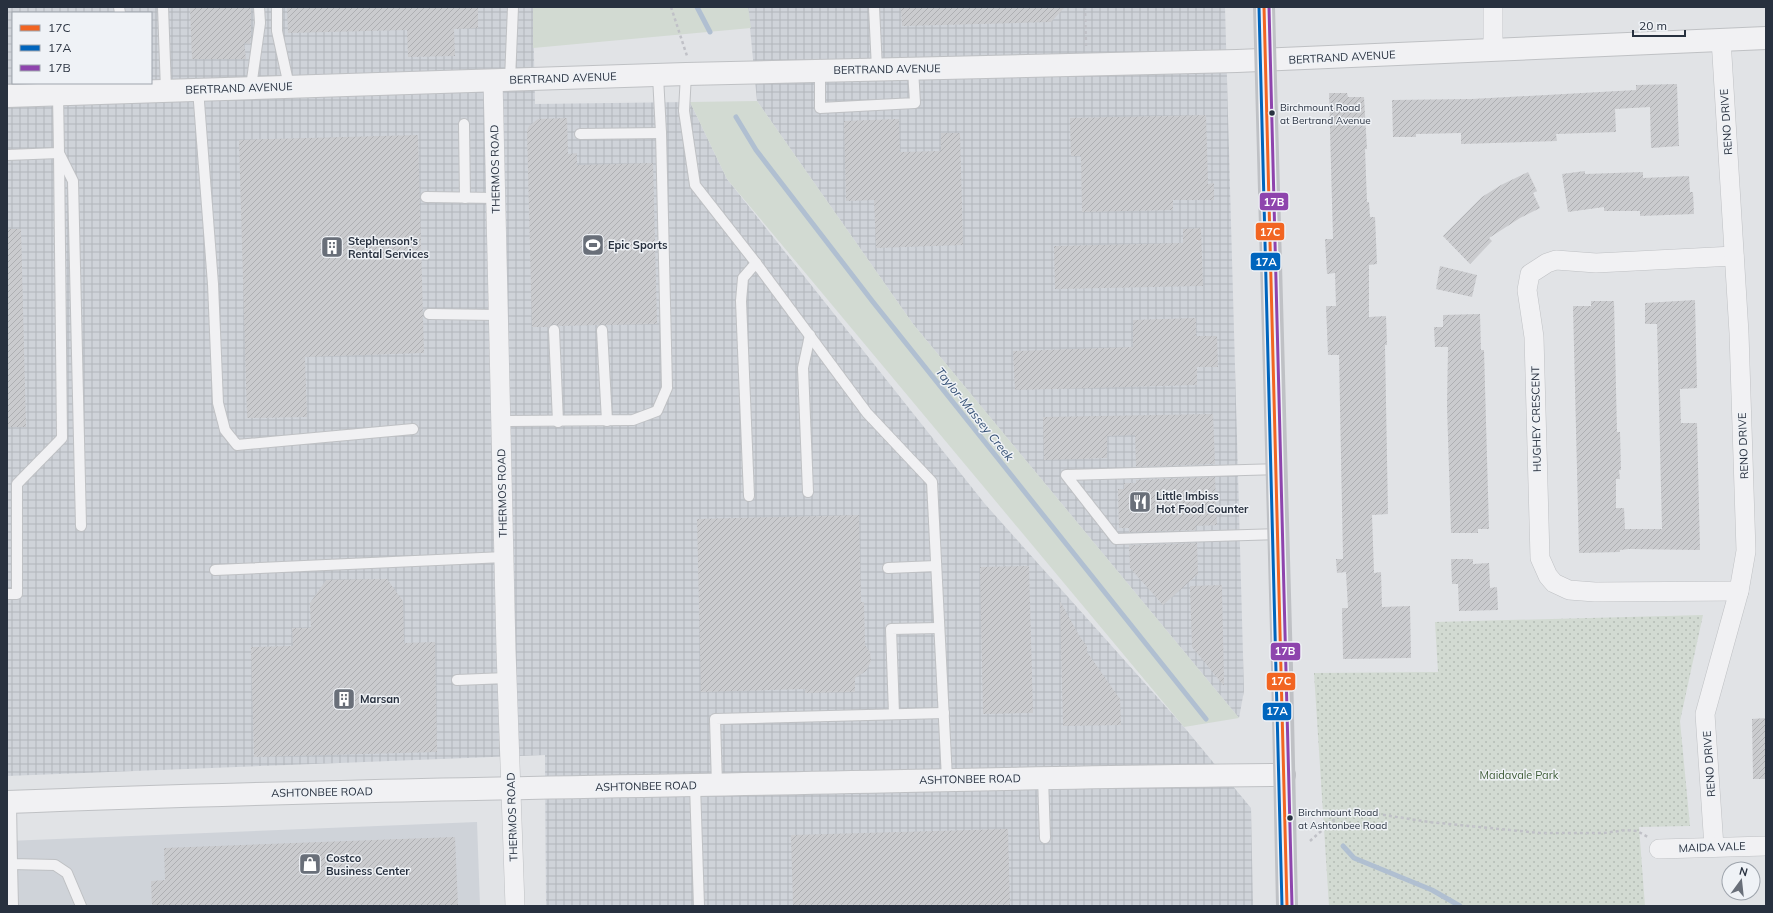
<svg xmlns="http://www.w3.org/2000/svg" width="1773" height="913" viewBox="0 0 1773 913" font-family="Mulish,sans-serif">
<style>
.built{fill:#cfd3d9}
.industrial{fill:url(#industrial-grid);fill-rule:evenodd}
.grass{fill:#d2dad2}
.park{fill:url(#park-dots)}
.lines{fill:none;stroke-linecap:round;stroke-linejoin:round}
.stream{stroke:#b0bfd1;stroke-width:5}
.building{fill:url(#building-hatch)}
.service-casing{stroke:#bfc1c4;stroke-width:12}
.minor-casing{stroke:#bfc1c4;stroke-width:20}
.tertiary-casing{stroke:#bfc1c4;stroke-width:24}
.path{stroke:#c0c1c7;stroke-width:2.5;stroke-dasharray:3 3;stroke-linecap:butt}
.service{stroke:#f1f1f3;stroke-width:10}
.minor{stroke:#f1f1f3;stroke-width:19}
.tertiary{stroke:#f1f1f3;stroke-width:22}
.secondary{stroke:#bfc1c5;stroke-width:22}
.bus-1-casing{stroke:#eff2f6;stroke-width:6}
.bus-2-casing{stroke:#eff2f6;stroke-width:6}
.bus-3-casing{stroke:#eff2f6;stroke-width:6}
.bus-1{stroke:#f26522;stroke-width:3}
.bus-2{stroke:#0065bd;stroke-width:3}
.bus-3{stroke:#8e44ad;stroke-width:3}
.bus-dot{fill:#28313f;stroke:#eff2f6;stroke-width:1.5}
.labels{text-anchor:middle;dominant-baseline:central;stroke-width:3;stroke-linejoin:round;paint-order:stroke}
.bus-label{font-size:10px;fill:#28313f;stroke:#eff2f6;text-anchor:start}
.street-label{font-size:11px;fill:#28313f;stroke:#eff2f6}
.poi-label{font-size:11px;font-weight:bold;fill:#28313f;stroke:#eff2f6;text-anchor:start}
.park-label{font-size:11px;fill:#3d5b36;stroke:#eff2f6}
.water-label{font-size:12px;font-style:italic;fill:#334f73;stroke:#eff2f6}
.line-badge{stroke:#eff2f6;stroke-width:1.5}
.badge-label{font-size:11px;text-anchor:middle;font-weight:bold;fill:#fff}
</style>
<defs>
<pattern id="industrial-grid" width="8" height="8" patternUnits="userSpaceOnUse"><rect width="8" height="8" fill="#cfd3d9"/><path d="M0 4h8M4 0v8" fill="none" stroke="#b2b6bb"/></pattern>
<pattern id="park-dots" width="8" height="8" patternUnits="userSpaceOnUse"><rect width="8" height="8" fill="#d2dad2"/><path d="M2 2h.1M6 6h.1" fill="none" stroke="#b4bcb5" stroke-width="1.8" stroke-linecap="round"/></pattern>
<pattern id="building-hatch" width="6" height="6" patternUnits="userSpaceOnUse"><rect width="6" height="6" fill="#cacbce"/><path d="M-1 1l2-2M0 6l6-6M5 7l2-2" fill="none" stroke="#aeafb2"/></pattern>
</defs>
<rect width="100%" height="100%" fill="#e1e3e6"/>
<path class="built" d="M477 822 480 906H7V841Z"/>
<g class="industrial">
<path d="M7 7H533L535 104 690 102 727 179 985 504 1184 727 1251 808 1253 906H546L545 755 7 776ZM13 13H151V83H13Z"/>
<path d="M748 7H1225L1244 691 1239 718 913 324 757 101Z"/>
</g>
<g class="grass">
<path d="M533 7H748L751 28 533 48Z"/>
<path d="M757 101 913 324 1239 718 1184 727 727 179 690 102Z"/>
</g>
<path class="park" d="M1703 615 1680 721 1690 826 1639 827 1645 906H1329L1314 673 1438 672 1435 622Z"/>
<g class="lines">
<g class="stream">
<path d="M697 7 710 32"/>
<path d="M736 117 756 150 873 302 1206 719"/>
<path d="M1343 846 1354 858 1432 890 1460 906"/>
</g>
</g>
<g class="building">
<path d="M190 7H251V37L250 44 244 43 246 59H192Z"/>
<path d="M287 7H478V28L454 29 455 56 408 57 407 30 288 33Z"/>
<path d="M901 7H1065L1051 22 902 26Z"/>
<path d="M1677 84 1679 146 1651 148 1650 107 1615 109 1616 132 1556 134 1557 141 1461 144V133L1416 134V137H1393L1392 100 1472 99 1636 90V85Z"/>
<path d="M1329 93H1347L1348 97H1364L1367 149H1365L1367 202H1369L1370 217H1375L1377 264 1369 265V317L1386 316 1387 345H1385L1388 514 1372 515 1374 573 1381 572 1382 607 1410 606 1411 658 1343 659 1342 608H1348L1346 572 1337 573 1336 559H1343L1339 355H1328L1326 306H1336L1335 273 1327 274 1325 239H1333Z"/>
<path d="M1206 115 1208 184 1214 183V200H1173V210L1082 212 1081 156H1071L1070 118Z"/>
<path d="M567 118 568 154 577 153V165L653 163 657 324 606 325 602 324 598 325 559 326 554 324 548 327H532L527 131 529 126 538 119Z"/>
<path d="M899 119 900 152 941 151V133H960L963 245 876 248 874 200 846 201 844 121Z"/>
<path d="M418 135 424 353 305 357 307 417 247 418 239 140Z"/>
<path d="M1585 171V174L1643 172V178L1689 176 1690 192H1693L1694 214 1640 216V211H1604V207L1568 212 1562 174Z"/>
<path d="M1528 172 1537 191 1533 193 1540 208 1520 218 1489 238 1492 241 1470 264 1443 236 1482 197 1501 185Z"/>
<path d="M1201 228 1203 286 1055 289 1054 246 1183 243V229Z"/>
<path d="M7 229H21L26 427H7Z"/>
<path d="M1440 266 1477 275 1472 297 1436 289Z"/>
<path d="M1695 300 1697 388 1680 389V394L1681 423H1697L1700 550 1629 549 1620 550V552L1579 553 1573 306H1591V301H1614L1617 432H1620L1621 470H1619L1620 479H1616V508H1624L1625 529H1662L1657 324H1645V303Z"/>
<path d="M1480 314 1481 350H1484L1489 529H1478V533H1451L1447 406 1448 347H1435L1434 327H1443V315Z"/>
<path d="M1196 318V336H1217L1218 367H1197V385L1015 390 1013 351 1133 347V320Z"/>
<path d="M1213 414 1215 464 1136 467 1135 435 1107 436V458L1044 460 1043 417Z"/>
<path d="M1215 477 1217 525 1196 526V530L1129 532V528H1119L1118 489H1124V483H1136V480Z"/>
<path d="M859 515 861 602H864L865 645 870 652 871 661 866 671 855 678V692L805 693V689L701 692 697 519Z"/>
<path d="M1197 543 1198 574 1163 605 1130 568 1129 545Z"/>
<path d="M1451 559H1473V564L1489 563 1490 588 1497 587 1498 610 1459 611 1458 584H1452Z"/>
<path d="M1029 566 1033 713 983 714 980 567Z"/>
<path d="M387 579 403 601 404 643 435 642 437 752 254 757 251 647 293 646 292 628H311L310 603 326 580Z"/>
<path d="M1222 585 1223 635 1224 686 1192 647 1190 586Z"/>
<path d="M1060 601 1080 637 1087 646V652L1120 699 1121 725 1063 726Z"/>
<path d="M1766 718V779H1753L1752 719Z"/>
<path d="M1008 829 1010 906H793L791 835Z"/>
<path d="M455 837 458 906H152L151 881 165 880 164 848Z"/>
</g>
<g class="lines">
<g class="service-casing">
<g id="service">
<path d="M119 7 120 13"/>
<path d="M163 7 166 90"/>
<path d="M277 7V31L289 86"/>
<path d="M874 7 877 69"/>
<path d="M820 71V108L915 103 913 69"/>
<path d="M686 74 684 111 695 185 756 263 867 413 932 482 947 779"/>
<path d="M510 80 513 7"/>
<path d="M251 87 260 23 259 7"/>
<path d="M198 89 213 284 218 403 225 430 237 445 413 429"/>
<path d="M464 124 465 198"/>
<path d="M580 134 661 133"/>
<path d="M7 155 59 153 58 94"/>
<path d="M60 155 73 181 81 526"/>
<path d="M426 197 496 198"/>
<path d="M429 314 498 315"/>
<path d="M554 330 558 422"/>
<path d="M602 330 607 421"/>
<path d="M501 421 633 420 657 411 667 388 661 133 658 76"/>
<path d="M1277 469 1066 475 1116 539 1279 534"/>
<path d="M808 492 803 368 810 335"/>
<path d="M749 496 741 301 743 278 756 263"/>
<path d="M888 568 936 566"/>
<path d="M215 570 504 557"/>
<path d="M7 594H17V484L62 438 59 153"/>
<path d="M457 680 507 678"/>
<path d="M894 714 891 629 939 628"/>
<path d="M1043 777 1045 838"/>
<path d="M695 785 699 906"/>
<path d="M717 785 715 719 944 713"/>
<path d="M11 802 12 864 55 865 67 873 81 906"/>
<path d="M7 864H12L13 906"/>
</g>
</g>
<g class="minor-casing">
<g id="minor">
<path d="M1493 7V49"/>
<path d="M493 80 506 650 515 906"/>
<path d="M1734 256 1596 263 1556 260 1547 263 1530 274 1527 290 1534 337 1540 558 1548 576 1554 583 1569 590 1595 592 1739 591"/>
<path d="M1714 847 1705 714 1739 591 1746 551 1739 333 1721 39"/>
<path d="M1659 849 1766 846"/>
</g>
</g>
<g class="tertiary-casing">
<g id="tertiary">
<path d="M7 96 686 74 1237 61 1766 38"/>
<path d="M7 802C236 793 465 789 694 785 891 782 1088 776 1284 775"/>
</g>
</g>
<g class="path">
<path d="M671 7 687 56"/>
<path d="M1085 7 1086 46"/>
<path d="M1310 841 1337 817 1352 810 1429 822 1540 833H1604L1626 830 1637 831 1648 837"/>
</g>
<use href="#service" class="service"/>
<use href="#minor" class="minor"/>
<use href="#tertiary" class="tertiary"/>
<path class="secondary" d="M1264 7 1282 668 1287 906"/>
<g class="bus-1-casing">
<path id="bus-1" d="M1264 7 1287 906"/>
</g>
<g class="bus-2-casing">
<path id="bus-2" d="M1259 7 1282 906"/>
</g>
<g class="bus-3-casing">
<path id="bus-3" d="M1269 7 1292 906"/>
</g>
<use href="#bus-1" class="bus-1"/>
<use href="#bus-2" class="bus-2"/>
<use href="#bus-3" class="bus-3"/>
</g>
<defs>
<g id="stadium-square" transform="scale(1.15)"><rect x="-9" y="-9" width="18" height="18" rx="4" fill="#696f79" stroke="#eff2f6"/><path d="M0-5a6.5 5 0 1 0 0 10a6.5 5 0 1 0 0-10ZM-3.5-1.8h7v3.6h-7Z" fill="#fff"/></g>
<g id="building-square" transform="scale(1.15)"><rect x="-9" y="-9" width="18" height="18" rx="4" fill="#696f79" stroke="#eff2f6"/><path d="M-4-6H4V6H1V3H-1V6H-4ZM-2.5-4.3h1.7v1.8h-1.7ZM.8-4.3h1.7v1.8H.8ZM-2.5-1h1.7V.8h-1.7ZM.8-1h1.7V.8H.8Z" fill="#fff"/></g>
<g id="restaurant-square" transform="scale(1.15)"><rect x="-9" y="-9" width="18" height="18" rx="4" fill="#696f79" stroke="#eff2f6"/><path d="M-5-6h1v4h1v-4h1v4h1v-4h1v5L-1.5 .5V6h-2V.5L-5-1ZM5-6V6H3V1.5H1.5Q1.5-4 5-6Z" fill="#fff"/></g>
<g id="shop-square" transform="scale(1.15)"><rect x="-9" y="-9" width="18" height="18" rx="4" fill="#696f79" stroke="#eff2f6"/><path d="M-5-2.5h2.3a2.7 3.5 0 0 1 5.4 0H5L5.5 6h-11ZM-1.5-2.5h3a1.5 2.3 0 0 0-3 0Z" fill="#fff"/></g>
</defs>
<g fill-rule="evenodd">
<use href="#stadium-square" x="593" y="245"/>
<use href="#building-square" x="332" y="247"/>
<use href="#restaurant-square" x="1140" y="502"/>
<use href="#building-square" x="344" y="699"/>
<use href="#shop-square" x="310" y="864"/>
</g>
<g class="bus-dot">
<circle cx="1272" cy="113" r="3.5"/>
<circle cx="1290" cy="818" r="3.5"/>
</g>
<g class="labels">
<g class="bus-label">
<text x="1280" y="107">Birchmount Road<tspan x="1280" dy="13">at Bertrand Avenue</tspan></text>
<text x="1298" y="812">Birchmount Road<tspan x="1298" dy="13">at Ashtonbee Road</tspan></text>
</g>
<g class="street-label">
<text transform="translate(1342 57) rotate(-3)">BERTRAND AVENUE</text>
<text transform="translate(887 69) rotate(-1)">BERTRAND AVENUE</text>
<text transform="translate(563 78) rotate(-2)">BERTRAND AVENUE</text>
<text transform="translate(239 88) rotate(-2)">BERTRAND AVENUE</text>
<text transform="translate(1726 122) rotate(-94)">RENO DRIVE</text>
<text transform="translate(495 169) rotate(-91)">THERMOS ROAD</text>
<text transform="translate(1536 419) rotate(-91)">HUGHEY CRESCENT</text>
<text transform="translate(1743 446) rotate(-92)">RENO DRIVE</text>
<text transform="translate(502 493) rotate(-91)">THERMOS ROAD</text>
<text transform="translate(1709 764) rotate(-94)">RENO DRIVE</text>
<text transform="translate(970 779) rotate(-1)">ASHTONBEE ROAD</text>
<text transform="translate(646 786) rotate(-1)">ASHTONBEE ROAD</text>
<text transform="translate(322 792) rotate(-1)">ASHTONBEE ROAD</text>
<text transform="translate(512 817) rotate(-92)">THERMOS ROAD</text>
<text transform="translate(1712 847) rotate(-2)">MAIDA VALE</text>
</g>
<g class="poi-label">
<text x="348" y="241">Stephenson's<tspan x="348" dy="13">Rental Services</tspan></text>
<text x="608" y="245">Epic Sports</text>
<text x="1156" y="496">Little Imbiss<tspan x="1156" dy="13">Hot Food Counter</tspan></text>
<text x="360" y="699">Marsan</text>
<text x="326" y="858">Costco<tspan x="326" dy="13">Business Center</tspan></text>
</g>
<g class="park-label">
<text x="1519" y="775">Maidavale Park</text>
</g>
<g class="water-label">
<text transform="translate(975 414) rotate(51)">Taylor-Massey Creek</text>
</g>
</g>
<g class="line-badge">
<rect x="1259" y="192" width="30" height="19" rx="4" fill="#8e44ad"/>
<rect x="1255" y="222" width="30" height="19" rx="4" fill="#f26522"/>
<rect x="1250" y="252" width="31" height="19" rx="4" fill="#0065bd"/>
<rect x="1270" y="642" width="31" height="19" rx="4" fill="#8e44ad"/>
<rect x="1266" y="672" width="30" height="19" rx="4" fill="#f26522"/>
<rect x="1262" y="702" width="30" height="19" rx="4" fill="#0065bd"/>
</g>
<g class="badge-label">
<text x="1274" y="206">17B</text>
<text x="1270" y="236">17C</text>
<text x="1266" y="266">17A</text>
<text x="1285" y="655">17B</text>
<text x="1281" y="685">17C</text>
<text x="1277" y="715">17A</text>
</g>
<rect width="1773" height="913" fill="none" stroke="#28313f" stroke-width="16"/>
<rect x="12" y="12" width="140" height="72" fill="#eff2f6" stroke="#9fa5ad"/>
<rect x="20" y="25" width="20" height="6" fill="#f26522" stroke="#9fa5ad"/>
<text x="48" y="32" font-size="12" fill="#28313f">17C</text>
<rect x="20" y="45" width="20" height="6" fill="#0065bd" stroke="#9fa5ad"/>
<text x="48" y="52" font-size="12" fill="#28313f">17A</text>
<rect x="20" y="65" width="20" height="6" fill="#8e44ad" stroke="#9fa5ad"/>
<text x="48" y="72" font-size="12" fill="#28313f">17B</text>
<g transform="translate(1741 881) rotate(15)"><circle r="19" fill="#eff2f6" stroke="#9fa5ad"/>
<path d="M0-3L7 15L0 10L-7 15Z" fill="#696f79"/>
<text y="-6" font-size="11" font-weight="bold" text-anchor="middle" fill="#28313f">N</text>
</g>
<path d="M1633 30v6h52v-6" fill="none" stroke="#28313f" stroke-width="2"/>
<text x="1639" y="30" font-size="12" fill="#28313f" stroke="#eff2f6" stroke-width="3" paint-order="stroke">20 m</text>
</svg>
